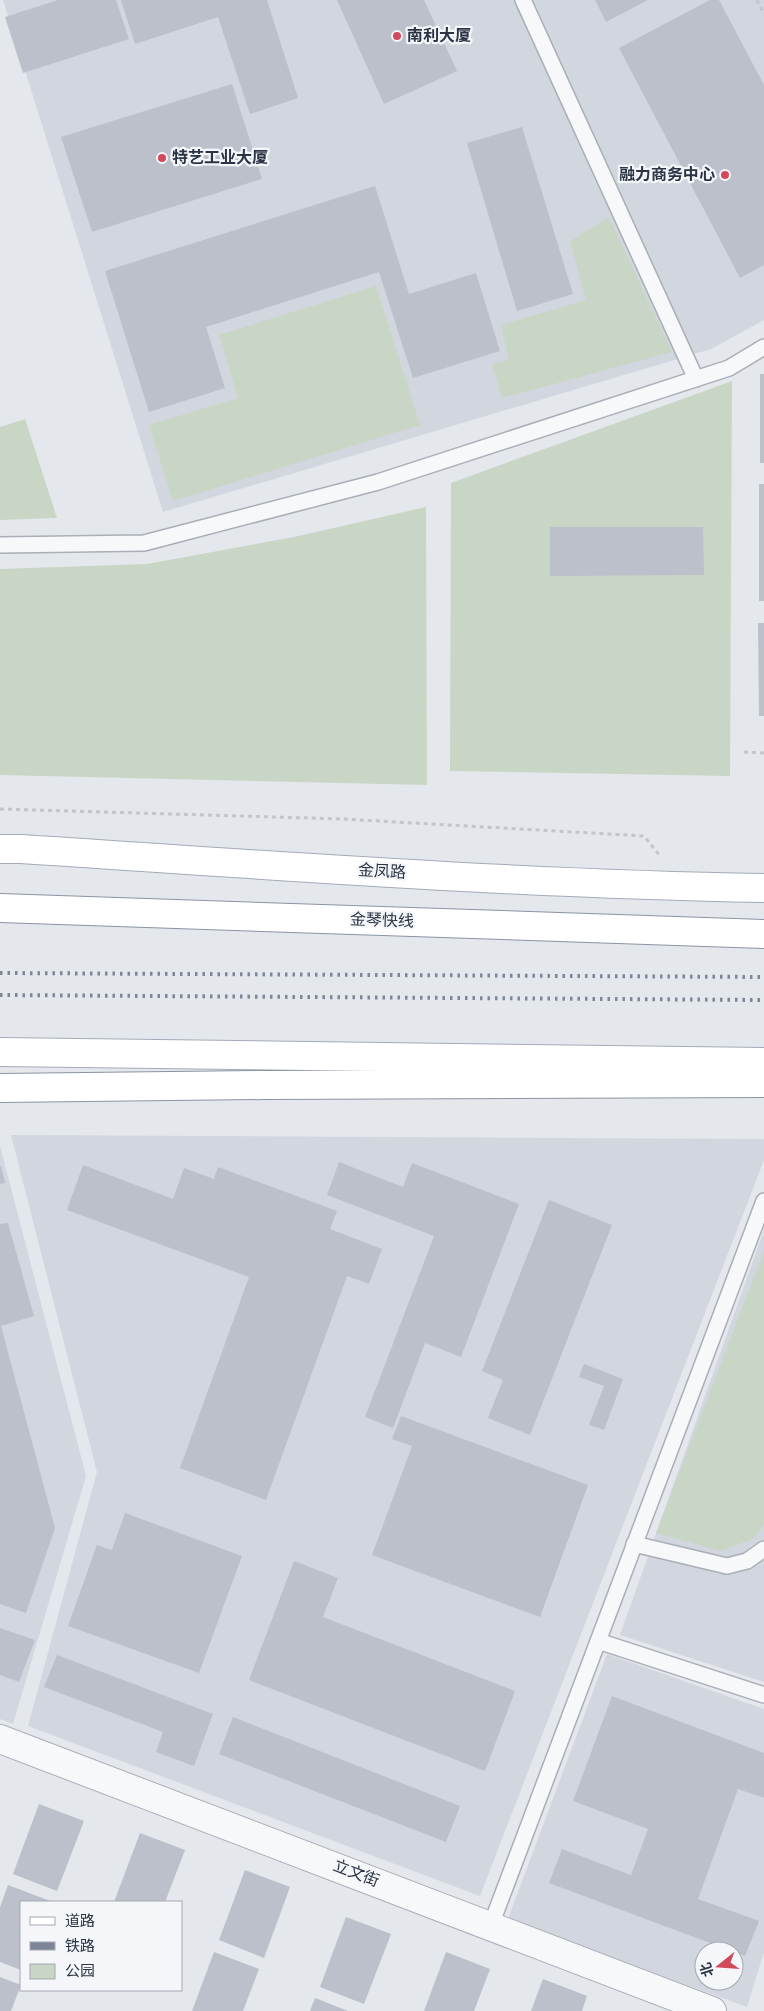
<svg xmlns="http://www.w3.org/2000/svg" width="764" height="2011" viewBox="0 0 764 2011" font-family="'Sofia Sans Condensed','Noto Sans SC',sans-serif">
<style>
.built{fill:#d2d6de;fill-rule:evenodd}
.green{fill:#c9d6c5}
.building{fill:#bbc0ca}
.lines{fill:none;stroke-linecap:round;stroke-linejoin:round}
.lane-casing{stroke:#a9aeb7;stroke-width:18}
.street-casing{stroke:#a9aeb7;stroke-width:30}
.primary-casing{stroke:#a3abb8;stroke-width:30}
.highway-casing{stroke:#8b94a3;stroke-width:30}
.path{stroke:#c2c5cb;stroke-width:3;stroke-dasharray:4 4;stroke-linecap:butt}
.lane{stroke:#f7f8fa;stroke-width:15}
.street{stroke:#f7f8fa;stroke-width:28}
.primary{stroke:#fff;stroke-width:28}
.highway{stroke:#fff;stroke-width:28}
.rail{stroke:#7d8696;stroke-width:4;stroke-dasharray:2.5 5;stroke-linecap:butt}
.poi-dot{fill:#d1495b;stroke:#f4f6f9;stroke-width:2}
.labels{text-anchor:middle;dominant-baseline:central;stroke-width:4.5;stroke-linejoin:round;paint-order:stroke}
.poi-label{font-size:16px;font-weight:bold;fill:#2b3445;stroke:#f4f6f9;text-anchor:start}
.street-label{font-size:16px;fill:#2b3445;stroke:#f4f6f9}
</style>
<rect width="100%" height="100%" fill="#e4e7ec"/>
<g class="built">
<path d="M3 0H764V320L711 349 163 512Z"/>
<path d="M11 1135 764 1139V1160L480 1896 28 1726 97 1472Z"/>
<path d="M0 1146 86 1476 13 1724 0 1719Z"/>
<path d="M764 1230V1682L620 1635Z"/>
<path d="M607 1654 764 1709V1952L747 2007 508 1919ZM704 1951H734V1981H704Z"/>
</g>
<g class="green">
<path d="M609 217 672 352 502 398 492 364 509 360 501 325 586 300 570 241Z"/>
<path d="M376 286 420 425 173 501 149 425 238 398 219 335Z"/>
<path d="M732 381 730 776 450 771 451 483Z"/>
<path d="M25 419 57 518 0 520V427Z"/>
<path d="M426 507 427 785 0 775V569L147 564 294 537Z"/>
<path d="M764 1251V1524L753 1539 720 1551 656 1533Z"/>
</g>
<g class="building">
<path d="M58 0H116L129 39 23 73 5 17Z"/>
<path d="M121 0H267L298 98 250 114 218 17 135 44Z"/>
<path d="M337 0H424L457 71 384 104Z"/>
<path d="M595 0H648L606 22Z"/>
<path d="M710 0H719L764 85V265L740 278 619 48Z"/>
<path d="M232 84 262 179 92 232 61 137Z"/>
<path d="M522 127 573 294 517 311 467 143Z"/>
<path d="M375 186 409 294 476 273 500 351 413 378 379 272 206 327 225 388 149 412 105 271Z"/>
<rect x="760" y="374" width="4" height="89"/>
<rect x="759" y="484" width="5" height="117"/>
<path d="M550 527H703L704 575 550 576Z"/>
<path d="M758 623H764V716H759Z"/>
<path d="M339 1162 403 1187 412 1163 519 1204 461 1357 425 1343 393 1428 365 1417 434 1236 327 1195Z"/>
<path d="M83 1165 173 1199 184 1168 214 1179 218 1167 337 1211 330 1229 382 1249 369 1284 347 1276 266 1500 180 1468 249 1277 67 1210Z"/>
<path d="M1 1166 5 1183 0 1184V1167Z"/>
<path d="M549 1200 612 1225 530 1435 488 1418 503 1380 482 1371Z"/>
<path d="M8 1223 34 1316 1 1326 55 1528 26 1613 0 1604V1224Z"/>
<path d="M584 1364 623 1379 604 1430 589 1425 604 1386 579 1377Z"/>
<path d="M401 1416 588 1485 540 1617 372 1555 412 1446 392 1439Z"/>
<path d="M125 1513 242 1556 199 1673 68 1626 97 1545 112 1550Z"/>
<path d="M294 1561 338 1578 323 1617 515 1691 485 1771 249 1680Z"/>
<path d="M0 1628 35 1640 19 1682 0 1675Z"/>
<path d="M57 1655 213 1714 194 1766 156 1752 163 1732 44 1687Z"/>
<path d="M612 1696 764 1753V1798L738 1789 698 1899 759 1921 745 1956 549 1883 562 1849 631 1875 648 1829 573 1801Z"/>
<path d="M233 1717 460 1806 446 1842 219 1754Z"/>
<path d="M39 1804 84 1821 57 1891 13 1874Z"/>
<path d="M140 1833 185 1850 165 1902H114Z"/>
<path d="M245 1870 290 1887 264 1958 219 1940Z"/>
<path d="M8 1885 53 1902H21V1970L0 1962V1907Z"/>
<path d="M346 1917 391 1934 364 2004 320 1987Z"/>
<path d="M214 1952 259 1969 243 2011H192Z"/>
<path d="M446 1952 490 1969 474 2011H424Z"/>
<path d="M0 1977 21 1985 11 2011H0Z"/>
<path d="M543 1979 587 1996 582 2011H531Z"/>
<path d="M315 1998 348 2011H310Z"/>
</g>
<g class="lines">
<g class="lane-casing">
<g id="lane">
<path d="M523 0 696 379"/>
<path d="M0 545 144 543 378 482 729 368 764 347"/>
<path d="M634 1544 727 1566 747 1561 764 1549"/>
<path d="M598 1641 764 1695"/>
<path d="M491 1925 764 1201"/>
</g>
</g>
<g class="street-casing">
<path id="street" d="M0 1739 712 2011"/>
</g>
<g class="primary-casing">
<g id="primary">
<path d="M0 849H21C268 865 516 884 764 888"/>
<path d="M0 1052 764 1062"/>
</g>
</g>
<g class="highway-casing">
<g id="highway">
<path d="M0 908 764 934"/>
<path d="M0 1088 265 1085 764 1083"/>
</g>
</g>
<g class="path">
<path d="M757 0 764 14"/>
<path d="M744 752 764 753"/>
<path d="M0 809 343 819 644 836 661 857"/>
</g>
<use href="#lane" class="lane"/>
<use href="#street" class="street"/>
<use href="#primary" class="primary"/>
<use href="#highway" class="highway"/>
<g class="rail">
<path d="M0 973 764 977"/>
<path d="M0 995 764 1000"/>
</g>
</g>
<g class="poi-dot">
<circle cx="397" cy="36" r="5"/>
<circle cx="162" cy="158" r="5"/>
<circle cx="725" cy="175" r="5"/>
</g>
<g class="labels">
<g class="poi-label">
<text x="407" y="36">南利大厦</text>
<text x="172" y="158">特艺工业大厦</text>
<text x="715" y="175" text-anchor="end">融力商务中心</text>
</g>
<g class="street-label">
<text transform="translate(382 872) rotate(3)">金凤路</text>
<text transform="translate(382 921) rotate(2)">金琴快线</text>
<text transform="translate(356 1874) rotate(21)">立文街</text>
</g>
</g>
<rect x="20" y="1901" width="162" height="90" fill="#f4f6f9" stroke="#a4a8b1"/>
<rect x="30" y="1917" width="25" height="8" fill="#ffffff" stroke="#a4a8b1"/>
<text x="65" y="1926" font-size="15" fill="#2b3445">道路</text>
<rect x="30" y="1942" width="25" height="8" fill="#7d8696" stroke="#a4a8b1"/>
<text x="65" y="1951" font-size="15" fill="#2b3445">铁路</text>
<rect x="30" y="1964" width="25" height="15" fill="#c9d6c5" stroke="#a4a8b1"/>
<text x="65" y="1976" font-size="15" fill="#2b3445">公园</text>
<g transform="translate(719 1966) rotate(253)"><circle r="24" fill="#f4f6f9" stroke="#a4a8b1"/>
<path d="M0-4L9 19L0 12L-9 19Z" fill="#d1495b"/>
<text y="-8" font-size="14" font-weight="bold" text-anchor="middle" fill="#2b3445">北</text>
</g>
</svg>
